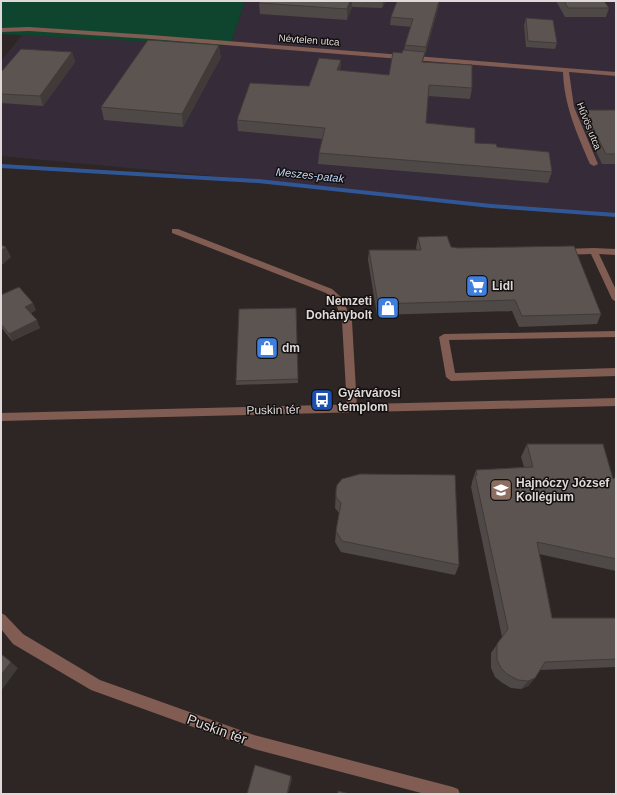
<svg xmlns="http://www.w3.org/2000/svg" width="617" height="795" viewBox="0 0 617 795" font-family="Arial,sans-serif">
<style>
.industrial{fill:#362b39}
.green{fill:#0f452e}
.lines{fill:none;stroke-linecap:round;stroke-linejoin:round}
.stream{fill:#305696;fill-rule:evenodd}
.service{fill:#805c52;fill-rule:evenodd}
.minor{fill:#805c52;fill-rule:evenodd}
.wall{fill:#4e4846}
.shaded-wall{fill:#403b39}
.building{fill:#5b5451;stroke:#403b39}
.labels{text-anchor:middle;dominant-baseline:central;stroke-width:3;stroke-linejoin:round;paint-order:stroke}
.far-street-label{font-size:10px;fill:#dfdad9;stroke:#13100f}
.far-water-label{font-size:11px;font-style:italic;fill:#c2d8fd;stroke:#13100f}
.poi-label{font-size:12px;font-weight:bold;fill:#dfdad9;stroke:#13100f;text-anchor:start}
.street-label{font-size:12px;fill:#dfdad9;stroke:#13100f}
.near-street-label{font-size:14px;fill:#dfdad9;stroke:#13100f}
</style>
<rect width="100%" height="100%" fill="#2d2624"/>
<path class="industrial" d="M245 1H616V217L183 173 1 156V61L23 34 230 46Z"/>
<path class="green" d="M1 1H245L230 46 1 34Z"/>
<g class="lines">
<path class="stream" d="M1 164 258 179 491 204 616 213V217L491 208 258 183 1 168Z"/>
<g class="service">
<path d="M172 229H178L332 289 342 298 352 321 357 408 356 411H348L347 408 342 321 335 301 326 293 172 233Z"/>
<path d="M594 248 616 249V255L599 254 616 290V302L612 299 591 254 563 255 559 252 563 249Z"/>
<path d="M616 331V337L449 340 455 373 616 368V376L451 381 446 377 439 337 444 334Z"/>
</g>
<g class="minor">
<path d="M29 27 151 35 616 72V76L569 72 574 107 598 164 594 166 590 164C577 134 564 105 563 72L151 39 29 31 1 32V28Z"/>
<path d="M616 398V406L1 421V413Z"/>
<path d="M1 613 5 615 23 634 100 680 254 735 453 787 458 789 460 794H425L254 749 91 690 13 644 1 629Z"/>
</g>
</g>
<g class="wall">
<path d="M260 1H386L382 8 352 7 347 20 260 14 259 3Z"/>
<path d="M556 1H604L609 8 606 17H565Z"/>
<path d="M439 5 425 55H424L423 62 472 88 470 99 428 96 426 123 475 143 497 147 552 172 548 183 318 164 319 153 322 139 238 131 237 120 309 86 341 60 340 71 389 75 402 53 404 50 405 45 411 27 390 25 391 17Z"/>
<path d="M526 18 557 43 555 49 526 47 524 25Z"/>
<path d="M72 52 75 62 43 106 1 103V72Z"/>
<path d="M221 57 183 127 104 120 101 107Z"/>
<path d="M584 110H616V164H602L581 120Z"/>
<path d="M418 237 451 247 601 314 597 324 519 327 512 311 377 315 368 260 369 250H417L416 248Z"/>
<path d="M1 295 36 310 31 313 40 328 12 341 1 327Z"/>
<path d="M296 308 298 383 236 385V381Z"/>
<path d="M527 444 613 479 616 477V571L539 554 552 618H616V667L540 670 535 678 528 686 521 689 511 688 501 682 495 677 491 668V653L502 637 471 487 472 483V482L476 470 524 467 521 457Z"/>
<path d="M336 490 459 565 455 575 341 552 335 542 336 531 339 513 335 508Z"/>
</g>
<g class="shaded-wall">
<path d="M350 1H352V7L347 20V9Z"/>
<path d="M383 1H386L382 8Z"/>
<path d="M439 1V5L425 55 426 47Z"/>
<path d="M219 45 221 57 183 127 182 114Z"/>
<path d="M72 52 75 62 43 106 40 96Z"/>
<path d="M341 60 340 71 337 70Z"/>
<path d="M6 247 11 257 1 266V251Z"/>
<path d="M33 303 36 310 29 314 25 307Z"/>
<path d="M37 320 40 328 12 341 9 334Z"/>
<path d="M11 662 18 668 1 691V675Z"/>
<path d="M535 678 528 686 521 689 528 681Z"/>
<path d="M291 776 292 779 288 794H287Z"/>
</g>
<g class="building">
<path d="M260 1H350L347 9 259 3Z"/>
<path d="M397 1H439L426 47 405 45 413 19 391 17Z"/>
<path d="M564 1H604L609 8H568Z"/>
<path d="M526 18 553 20 557 43 528 41Z"/>
<path d="M148 40 219 45 182 114 101 107Z"/>
<path d="M21 49 72 52 40 96 1 94V72Z"/>
<path d="M403 50 425 52 422 62 472 65V88L429 85 426 123 475 128V143L496 144 497 147 549 152 552 172 319 153 325 128 237 120 250 83 309 86 319 58 341 60 337 70 389 75 393 52 402 53Z"/>
<path d="M584 110H616V154H606Z"/>
<path d="M447 236 451 247 458 248 574 246 601 314 522 316 515 300 378 304 369 250H421L418 237Z"/>
<path d="M1 245 6 247 1 251Z"/>
<path d="M19 287 33 303 25 307 37 320 9 334 1 324V295Z"/>
<path d="M296 308 298 379 236 381 239 309Z"/>
<path d="M527 444H603L613 479 616 477V559L537 542 552 618H616V659L545 662 535 678 528 681 518 680 507 674 501 668 497 660V644L508 629 475 475H477L476 470 533 467Z"/>
<path d="M360 474 455 475 459 565 342 541 336 531 341 503 336 497V490L337 485 342 479Z"/>
<path d="M1 654 11 662 1 675Z"/>
<path d="M255 765 291 776 287 794H247Z"/>
<path d="M338 791 349 794H338Z"/>
</g>
<defs>
<g id="supermarket-square" transform="scale(1.15)"><rect x="-9" y="-9" width="18" height="18" rx="4" fill="#3f7fe0" stroke="#13100f"/><path d="M-6-5.5h2.5l.6 2H6L4.5 2H-2.5L-4.4-4H-6ZM-1.5 3.2a1.3 1.3 0 1 0 .1 0ZM3 3.2a1.3 1.3 0 1 0 .1 0Z" fill="#fff"/></g>
<g id="shop-square" transform="scale(1.15)"><rect x="-9" y="-9" width="18" height="18" rx="4" fill="#3f7fe0" stroke="#13100f"/><path d="M-5-2.5h2.3a2.7 3.5 0 0 1 5.4 0H5L5.5 6h-11ZM-1.5-2.5h3a1.5 2.3 0 0 0-3 0Z" fill="#fff"/></g>
<g id="bus-square" transform="scale(1.15)"><rect x="-9" y="-9" width="18" height="18" rx="4" fill="#1a4fb4" stroke="#13100f"/><path d="M-5-6H5V4H4V6H2V4H-2V6H-4V4H-5ZM-3.5-4V0h7V-4ZM-3.5 1.2v1.5H-2V1.2ZM2 1.2v1.5H3.5V1.2Z" fill="#fff"/></g>
<g id="school-square" transform="scale(1.15)"><rect x="-9" y="-9" width="18" height="18" rx="4" fill="#8d6e63" stroke="#13100f"/><path d="M0-5L7-2L0 1L-7-2ZM-4 1L0 2.5L4 1V4Q0 6-4 4Z" fill="#fff"/></g>
</defs>
<g fill-rule="evenodd">
<use href="#supermarket-square" x="477" y="286"/>
<use href="#shop-square" x="388" y="308"/>
<use href="#shop-square" x="267" y="348"/>
<use href="#bus-square" x="322" y="400"/>
<use href="#school-square" x="501" y="490"/>
</g>
<g class="labels">
<g class="far-street-label">
<text transform="translate(309 40) rotate(4)">Névtelen utca</text>
<text transform="translate(589 126) rotate(68)">Hűvös utca</text>
</g>
<g class="far-water-label">
<text transform="translate(310 175) rotate(6)">Meszes-patak</text>
</g>
<g class="poi-label">
<text x="492" y="286">Lidl</text>
<text x="372" y="301" text-anchor="end">Nemzeti<tspan x="372" dy="14">Dohánybolt</tspan></text>
<text x="282" y="348">dm</text>
<text x="338" y="393">Gyárvárosi<tspan x="338" dy="14">templom</tspan></text>
<text x="516" y="483">Hajnóczy József<tspan x="516" dy="14">Kollégium</tspan></text>
</g>
<g class="street-label">
<text transform="translate(273 410) rotate(-1)">Puskin tér</text>
</g>
<g class="near-street-label">
<text transform="translate(217 729) rotate(20)">Puskin tér</text>
</g>
</g>
<rect width="617" height="795" fill="none" stroke="#dfdad9" stroke-width="4"/>
</svg>
